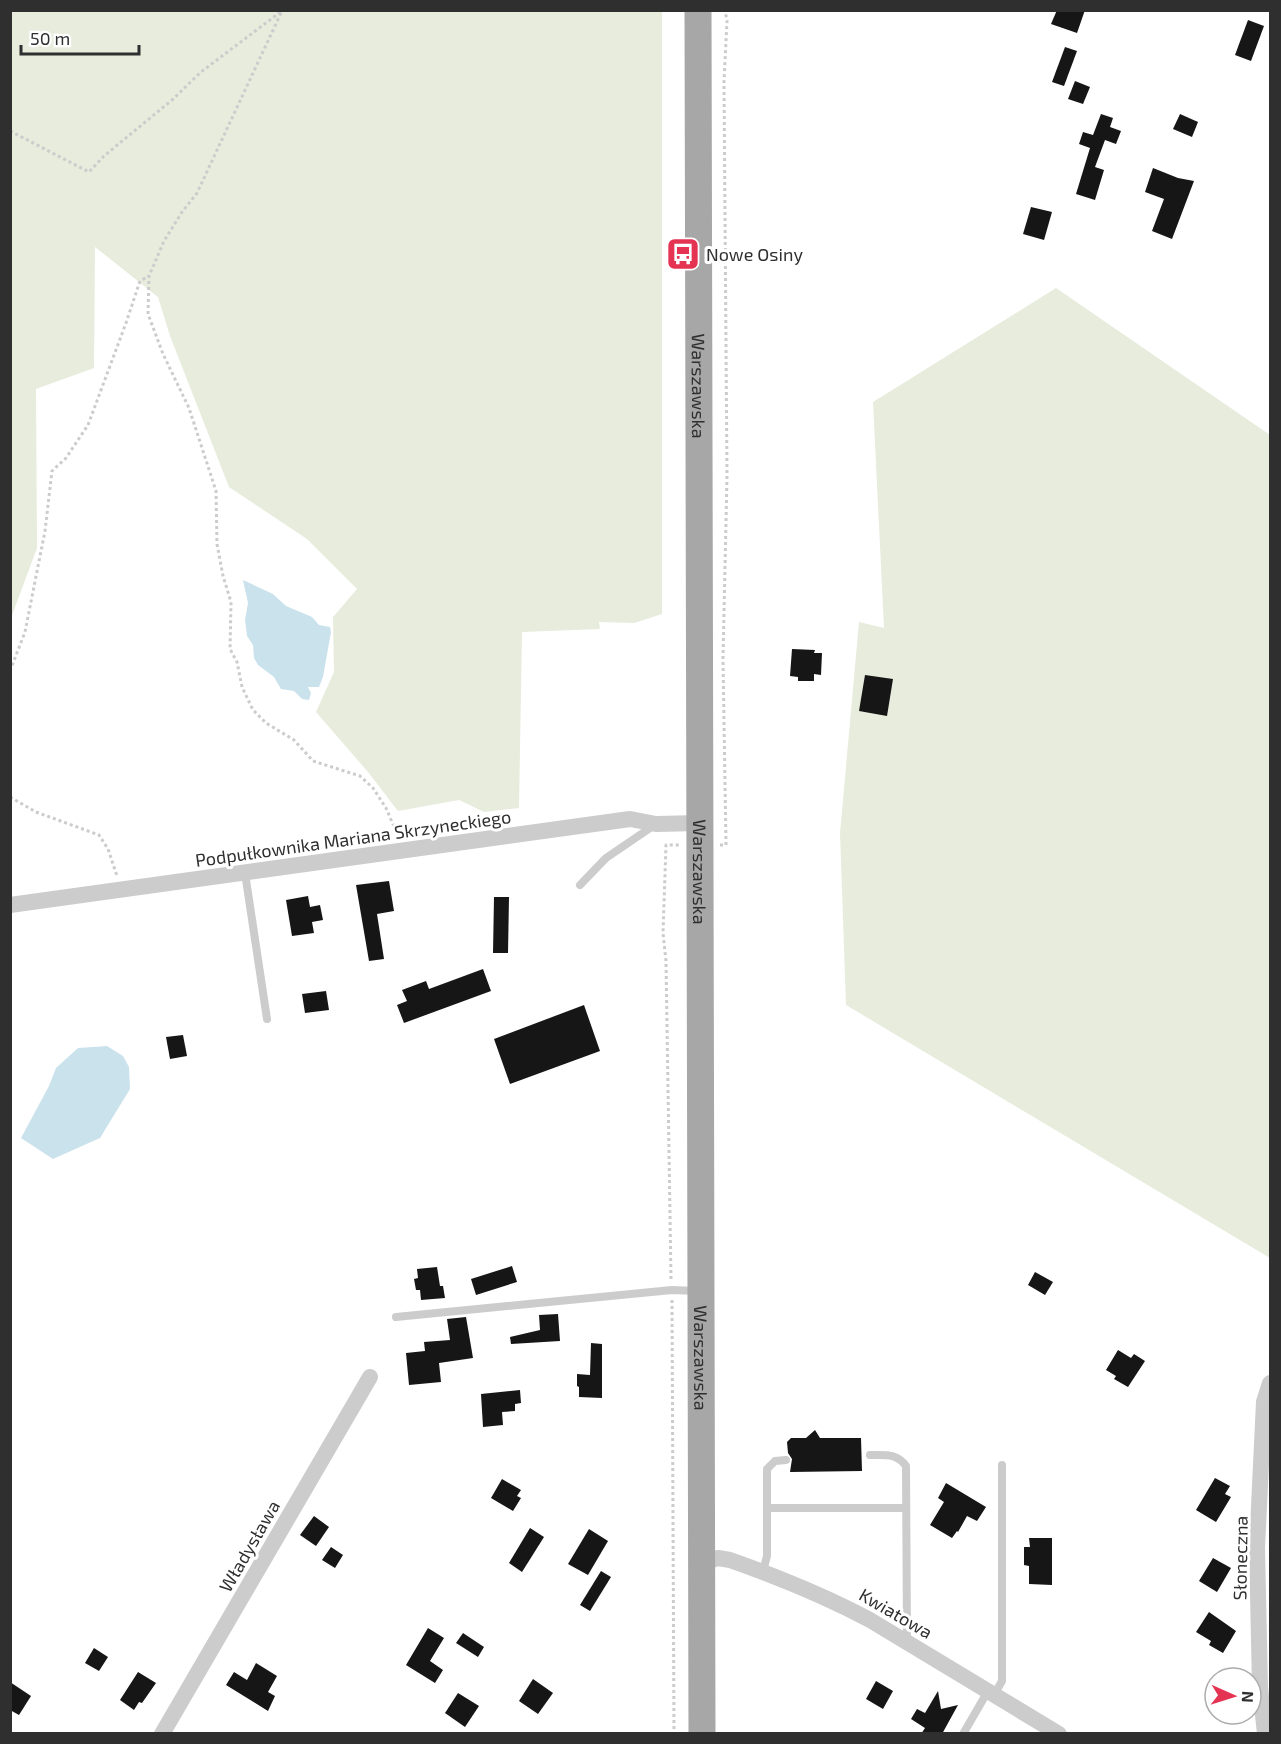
<svg xmlns="http://www.w3.org/2000/svg" width="1281" height="1744" viewBox="0 0 1281 1744" font-family="'Exo 2',sans-serif">
<style>
.green{fill:#e7ecdd}
.water{fill:#cae2ec}
.building{fill:#161616}
.lines{fill:none;stroke-linecap:round;stroke-linejoin:round}
.path{stroke:#ccc;stroke-width:3;stroke-dasharray:3 3;stroke-linecap:butt}
.lane{stroke:#ccc;stroke-width:8}
.street{stroke:#ccc;stroke-width:16}
.primary{stroke:#a7a7a7;stroke-width:27}
.labels{text-anchor:middle;dominant-baseline:central;stroke-width:6;stroke-linejoin:round;paint-order:stroke}
.poi-label{font-size:18px;fill:#2f2f2f;stroke:#fff;text-anchor:start}
.street-label{font-size:18px;fill:#2f2f2f;stroke:#fff}
</style>
<rect width="100%" height="100%" fill="#fff"/>
<g class="green">
<path d="M11 10 662 11V614L634 623 599 622 600 629 522 632 519 808 484 812 459 800 398 811 368 772 316 712 334 672 333 617 357 589 307 539 229 487 170 336 158 297 95 247 94 368 36 389 37 548 11 618Z"/>
<path d="M1056 288 1270 435V1258L846 1005 840 833 859 622 884 628 873 402Z"/>
</g>
<g class="water">
<path d="M243 580 273 594 286 606 312 617 319 625 330 627 331 632 323 677 319 687H308L311 693 309 700 302 699 294 691 281 689 274 677 258 665 254 658 253 645 247 636 245 620 248 603Z"/>
<path d="M107 1046 123 1056 129 1067 130 1089 100 1138 53 1159 21 1138 49 1086 56 1068 78 1048Z"/>
</g>
<g class="building">
<path d="M1057 10H1085L1077 33 1051 24Z"/>
<path d="M1248 20 1264 26 1251 61 1235 55Z"/>
<path d="M1065 47 1077 51 1064 86 1052 82Z"/>
<path d="M1075 81 1090 87 1083 104 1068 99Z"/>
<path d="M1101 114 1113 118 1110 127 1121 131 1116 144 1105 140 1095 167 1104 170 1095 200 1076 194 1090 148 1079 144 1083 132 1093 135Z"/>
<path d="M1180 114 1198 122 1192 137 1173 129Z"/>
<path d="M1153 168 1178 178 1194 181 1172 239 1152 231 1164 199 1145 192Z"/>
<path d="M1031 207 1052 212 1044 240 1023 234Z"/>
<path d="M792 649 815 650 814 653H822L821 675 814 674V681H798V677L790 676Z"/>
<path d="M865 675 893 679 887 716 859 711Z"/>
<path d="M389 881 394 911 377 914 384 959 369 961 356 885Z"/>
<path d="M308 896 310 907 320 905 323 920 312 922 314 933 292 936 286 900Z"/>
<path d="M494 897H509L508 953H493Z"/>
<path d="M483 969 491 991 404 1023 397 1005 407 1001 402 990 426 981 429 989Z"/>
<path d="M326 991 329 1010 305 1013 302 994Z"/>
<path d="M584 1005 600 1051 510 1084 494 1039Z"/>
<path d="M183 1035 187 1056 170 1059 166 1037Z"/>
<path d="M512 1266 517 1282 476 1295 471 1279Z"/>
<path d="M437 1267 440 1286H443L445 1298 421 1300 420 1290H416L414 1279 418 1278 417 1269Z"/>
<path d="M1035 1272 1053 1282 1045 1295 1028 1285Z"/>
<path d="M558 1314 560 1341 511 1344 510 1337 540 1330 539 1315Z"/>
<path d="M466 1317 473 1358 439 1363 441 1382 409 1385 406 1353 425 1351 424 1342 450 1340 447 1319Z"/>
<path d="M591 1343 602 1344V1398L579 1397V1387L577 1386V1374L590 1375Z"/>
<path d="M1118 1350 1131 1358 1134 1354 1145 1361 1128 1387 1114 1379 1116 1376 1106 1370Z"/>
<path d="M520 1390 521 1403 515 1404V1411L502 1412 503 1425 483 1427 481 1394Z"/>
<path d="M815 1430 820 1438H861L862 1471 790 1472 792 1459 788 1453 787 1442 791 1438H806Z"/>
<path d="M1215 1478 1230 1486 1225 1494 1231 1497 1216 1522 1196 1510Z"/>
<path d="M502 1479 521 1490 517 1496 521 1498 513 1511 491 1498Z"/>
<path d="M946 1483 986 1507 977 1521 967 1516 958 1532 957 1531 952 1538 930 1525 944 1502 938 1498Z"/>
<path d="M314 1516 329 1527 316 1546 300 1535Z"/>
<path d="M530 1528 544 1537 522 1572 509 1563Z"/>
<path d="M589 1529 608 1541 588 1575 568 1564Z"/>
<path d="M1029 1538H1052V1585L1029 1584V1566L1024 1565V1547H1030Z"/>
<path d="M331 1547 343 1555 335 1568 322 1560Z"/>
<path d="M1213 1558 1231 1568 1217 1592 1199 1581Z"/>
<path d="M601 1571 611 1577 590 1611 580 1605Z"/>
<path d="M1209 1612 1236 1631 1223 1653 1209 1645 1211 1641 1196 1632Z"/>
<path d="M428 1628 444 1638 430 1661 443 1670 435 1683 406 1665Z"/>
<path d="M463 1633 484 1647 478 1657 456 1643Z"/>
<path d="M94 1648 108 1657 99 1671 85 1663Z"/>
<path d="M256 1663 277 1676 268 1692 275 1696 268 1711 226 1685 234 1672 247 1680Z"/>
<path d="M138 1672 156 1683 142 1703 139 1702 134 1710 120 1700Z"/>
<path d="M533 1679 553 1693 538 1714 519 1701Z"/>
<path d="M876 1681 893 1691 883 1709 866 1699Z"/>
<path d="M10 1682 31 1696 19 1715 10 1710Z"/>
<path d="M938 1691 941 1709 958 1705 942 1734H921L925 1728 911 1719 917 1709 925 1713Z"/>
<path d="M458 1693 479 1706 465 1727 445 1713Z"/>
</g>
<g class="lines">
<g class="path">
<path d="M281 13 197 193 182 212 164 241 149 276 148 314 163 354 189 408 216 491 217 544 223 576 231 602 230 649 237 662 242 687 253 710 266 723 294 740 313 761 360 776 373 788 386 808 398 836"/>
<path d="M10 131 89 172 104 156 172 100 201 72 283 10"/>
<path d="M10 671 25 632 45 531 52 471 66 458 88 425 126 323 140 281 149 276"/>
<path d="M10 797 36 812 99 835 108 849 117 876"/>
<path d="M720 845H726L723 659 727 476 724 82 727 21 725 10"/>
<path d="M671 1279 666 961 663 933 666 845H681"/>
<path d="M672 1300 674 1734"/>
</g>
<g class="lane">
<path d="M245 873 267 1019"/>
<path d="M580 885 606 858 656 824"/>
<path d="M396 1317 672 1290 697 1291"/>
<path d="M870 1455C885 1455 897 1453 906 1466L907 1641"/>
<path d="M768 1508H906"/>
<path d="M763 1571 767 1556V1469L775 1461 786 1460"/>
<path d="M994 1695 1002 1681V1465"/>
<path d="M963 1734 988 1691"/>
</g>
<g class="street">
<path d="M10 905 630 819 656 824 700 823"/>
<path d="M701 1563 718 1558 730 1560C778 1577 825 1596 870 1620L1059 1734"/>
<path d="M162 1734 370 1377"/>
<path d="M1265 1734 1260 1687 1257 1548 1264 1402 1270 1383"/>
</g>
<path class="primary" id="s1" d="M698 10 702 1734"/>
</g>
<defs>
<g id="bus-square" transform="scale(1.725)"><rect x="-9" y="-9" width="18" height="18" rx="4" fill="#e53353" stroke="#fff"/><path d="M-5-6H5V4H4V6H2V4H-2V6H-4V4H-5ZM-3.5-4V0h7V-4ZM-3.5 1.2v1.5H-2V1.2ZM2 1.2v1.5H3.5V1.2Z" fill="#fff"/></g>
</defs>
<g fill-rule="evenodd">
<use href="#bus-square" x="683" y="254"/>
</g>
<g class="labels">
<g class="poi-label">
<text x="706" y="254">Nowe Osiny</text>
</g>
<g class="street-label">
<text stroke="none"><textPath href="#s1" startOffset="376">Warszawska</textPath></text>
<text transform="translate(353 838) rotate(-8)">Podpułkownika Mariana Skrzyneckiego</text>
<text stroke="none"><textPath href="#s1" startOffset="862">Warszawska</textPath></text>
<text stroke="none"><textPath href="#s1" startOffset="1348">Warszawska</textPath></text>
<text transform="translate(249 1546) rotate(-60)">Władysława</text>
<text transform="translate(1240 1558) rotate(-89)">Słoneczna</text>
<text transform="translate(896 1613) rotate(30)">Kwiatowa</text>
</g>
</g>
<rect width="1281" height="1744" fill="none" stroke="#2f2f2f" stroke-width="24"/>
<g transform="translate(1233 1696) rotate(93)"><circle r="28" fill="#ffffff" stroke="#acacac" stroke-width="1.5"/>
<path d="M0-4.5L10 22L0 15L-10 22Z" fill="#e53353"/>
<text y="-9" font-size="16" font-weight="bold" text-anchor="middle" fill="#2f2f2f">N</text>
</g>
<path d="M21 45v9h118v-9" fill="none" stroke="#2f2f2f" stroke-width="3"/>
<text x="30" y="45" font-size="18" fill="#2f2f2f" stroke="#ffffff" stroke-width="4.5" paint-order="stroke">50 m</text>
</svg>
